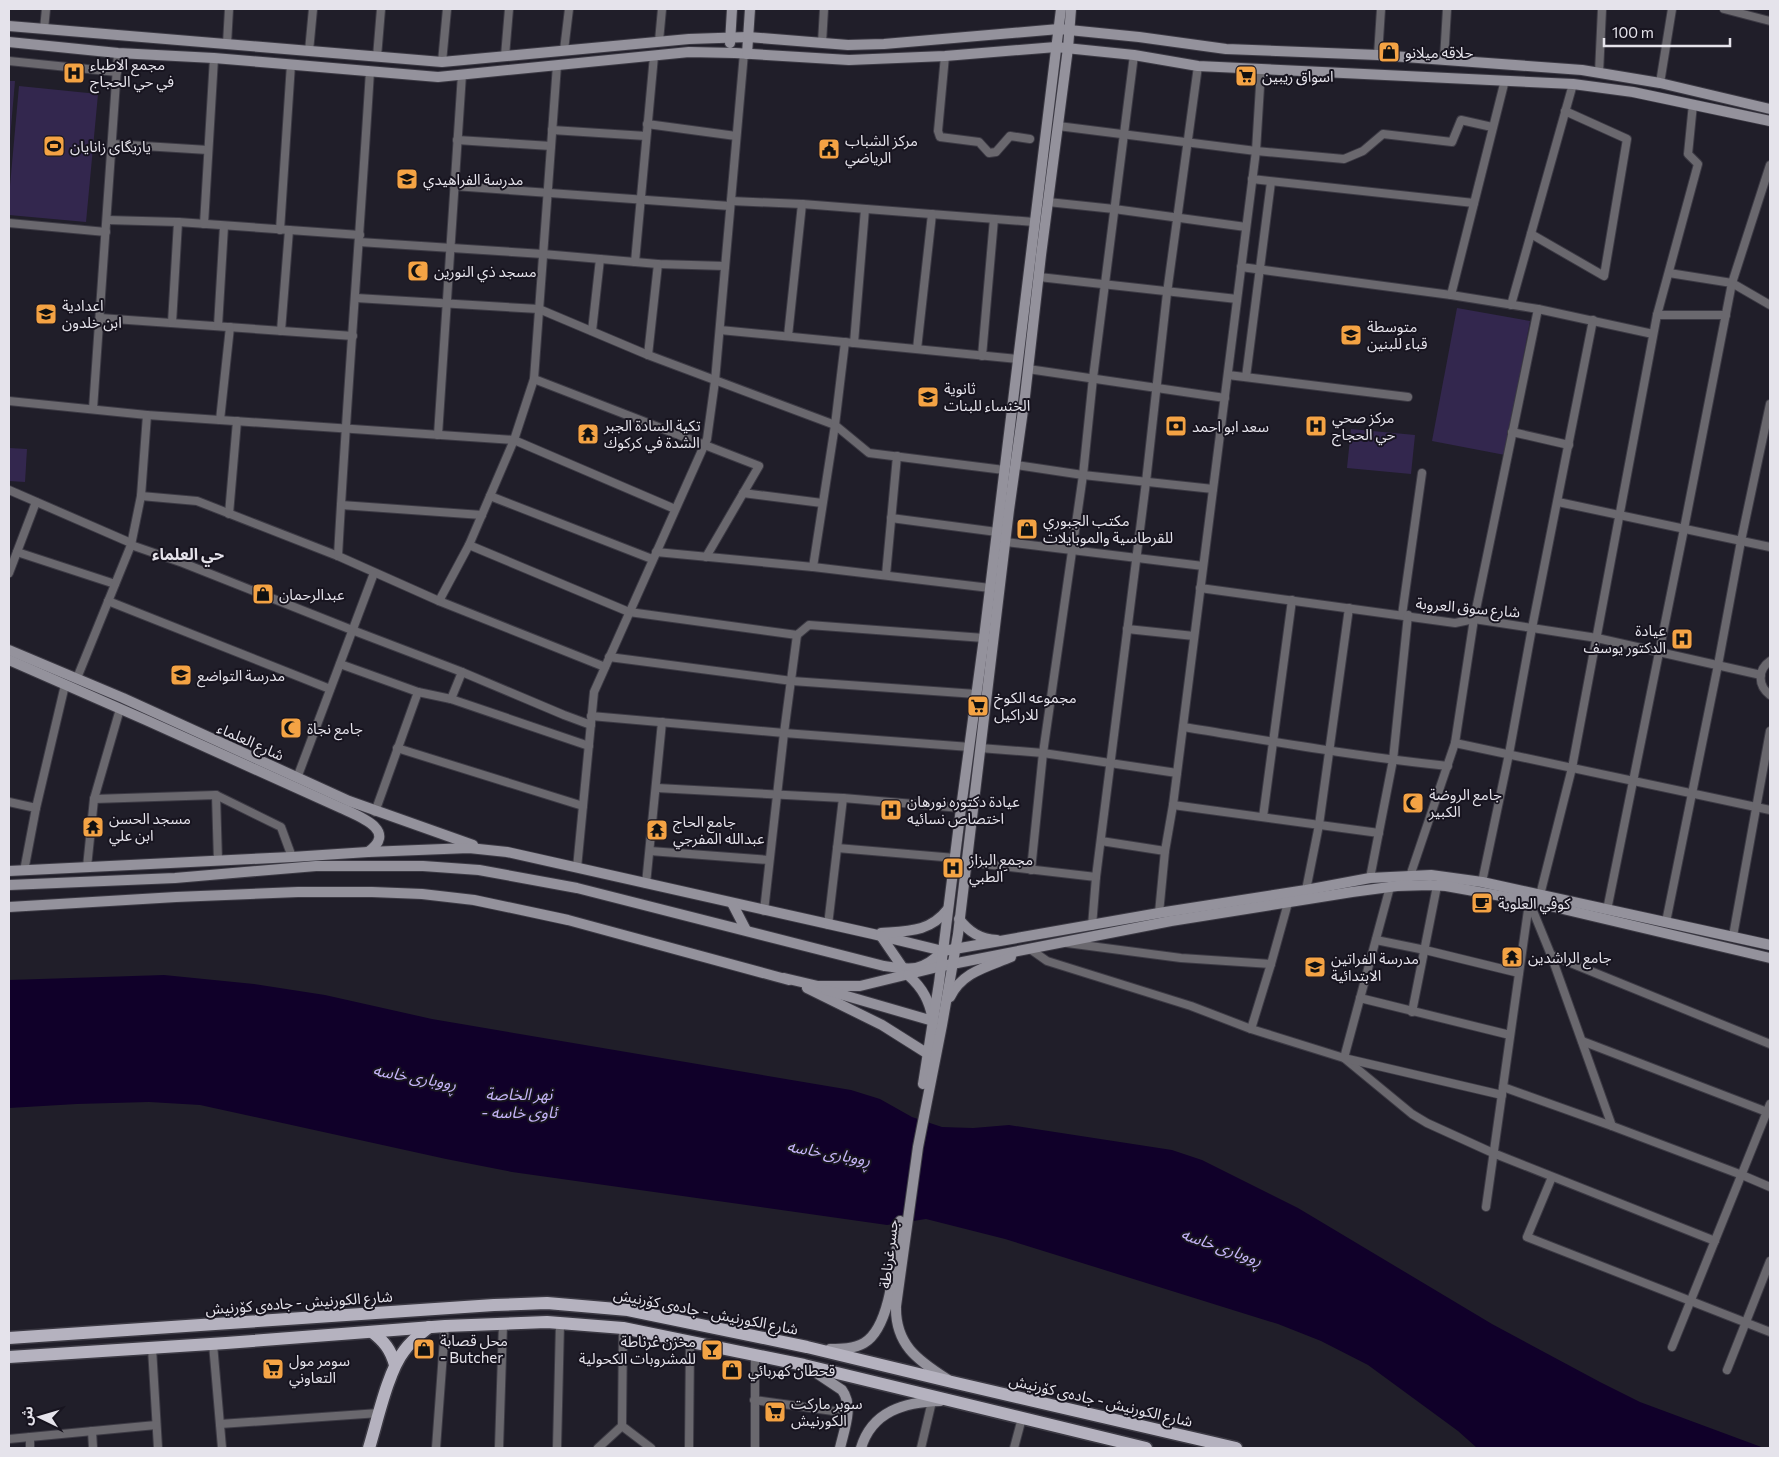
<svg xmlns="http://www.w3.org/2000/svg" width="1779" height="1457" viewBox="0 0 1779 1457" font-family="Commissioner,'Noto Sans Arabic',sans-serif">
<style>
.green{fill:#33274e}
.water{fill:#100029}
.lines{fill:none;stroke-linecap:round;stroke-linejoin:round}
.street-casing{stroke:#3c3a44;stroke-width:10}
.secondary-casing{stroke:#3c3a44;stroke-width:12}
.primary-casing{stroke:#3c3a44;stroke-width:15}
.street{stroke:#6a686e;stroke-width:8}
.secondary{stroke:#94929c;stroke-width:10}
.primary{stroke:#b5b2bf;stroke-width:12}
.labels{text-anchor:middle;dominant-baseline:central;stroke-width:4;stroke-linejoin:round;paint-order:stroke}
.poi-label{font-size:15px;fill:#e5e3eb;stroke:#17141f;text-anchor:start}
.street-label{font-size:15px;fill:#e5e3eb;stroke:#17141f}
.neighbourhood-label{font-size:16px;font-weight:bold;fill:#e5e3eb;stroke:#17141f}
.water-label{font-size:16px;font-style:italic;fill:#c6b5f8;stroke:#17141f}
</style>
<rect width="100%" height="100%" fill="#201e29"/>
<g class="green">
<path d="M9 81H15L9 150Z"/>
<path d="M19 86 98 94 86 222 9 215V197Z"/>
<path d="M1457 308 1530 321 1505 455 1432 441Z"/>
<path d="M1351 429 1415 435 1411 474 1347 468Z"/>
<path d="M9 448 27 449 25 482 9 481Z"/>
</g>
<path class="water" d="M164 975 254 984 325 995 432 1019 851 1090 880 1099 912 1117 942 1127 973 1128 1009 1125 1172 1150 1202 1160 1298 1208 1492 1324 1600 1382 1640 1402 1764 1448H1477L1458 1431 1368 1365 1321 1341 1278 1324 1005 1239 926 1219 887 1225 512 1172 446 1159 200 1105 149 1102 77 1104 9 1108V980Z"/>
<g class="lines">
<g class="street-casing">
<g id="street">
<path d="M1724 9 1770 21"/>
<path d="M44 29 46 9"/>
<path d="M659 41 662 9"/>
<path d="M822 43 824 9"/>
<path d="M227 44 229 9"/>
<path d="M564 50 569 9"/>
<path d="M309 51 313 9"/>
<path d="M1378 55 1381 9"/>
<path d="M505 56 509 9"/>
<path d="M945 56 938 131 940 137 979 142 989 153 996 152 1010 136 1030 139"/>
<path d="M377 57 381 9"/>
<path d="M1444 59 1447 9"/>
<path d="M9 61 117 72"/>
<path d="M442 62 447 9"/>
<path d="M1599 73 1602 9"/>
<path d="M1660 83 1672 9"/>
<path d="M647 124 736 136"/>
<path d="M1058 126 1256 151 1344 159 1363 151 1383 134 1452 142 1461 120 1492 127"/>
<path d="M552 130 646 136"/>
<path d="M457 140 551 146"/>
<path d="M112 144 208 150"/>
<path d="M1252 179 1474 203"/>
<path d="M454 186 730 206"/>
<path d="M731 201 802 204 1034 222"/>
<path d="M1048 202 1114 209 1246 227"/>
<path d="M107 220 178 222 360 235"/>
<path d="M9 223 106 232"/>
<path d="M204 224 214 58"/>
<path d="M280 230 291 64"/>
<path d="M1531 234 1604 276 1627 139 1565 111"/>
<path d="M359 242 543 254 658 264 725 266"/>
<path d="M635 262 654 56"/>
<path d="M1241 267 1451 295 1538 309 1653 334"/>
<path d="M1669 273 1732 283 1770 305"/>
<path d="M1039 277 1237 299"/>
<path d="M1451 295 1505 80"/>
<path d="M356 298 539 309 648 355 835 425 869 453 1004 470"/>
<path d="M1511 305 1573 84"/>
<path d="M1657 315 1698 164 1688 154 1693 104"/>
<path d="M100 318 353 336"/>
<path d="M172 323 178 222"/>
<path d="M218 326 224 226"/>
<path d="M720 330 1018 359"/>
<path d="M281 331 289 230"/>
<path d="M592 331 600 259"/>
<path d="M788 336 802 204"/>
<path d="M854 343 865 209"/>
<path d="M917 349 932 214"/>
<path d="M648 355 658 264"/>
<path d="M982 356 994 219"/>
<path d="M1028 369 1225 398"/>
<path d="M1228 375 1408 397"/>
<path d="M1246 377 1271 182"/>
<path d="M534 379 759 466 706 557"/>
<path d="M9 401 147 415 514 440 675 509"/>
<path d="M93 409 118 53"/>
<path d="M220 420 230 327"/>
<path d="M1512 432 1569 445"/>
<path d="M438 435 462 74"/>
<path d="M1016 465 1083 475 1213 489"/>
<path d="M9 490 131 543"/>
<path d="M743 493 822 503"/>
<path d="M141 496 197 501 338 556 439 601 605 667"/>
<path d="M490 496 652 559"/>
<path d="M1558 502 1770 547"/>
<path d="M341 505 482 515"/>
<path d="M229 514 237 421"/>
<path d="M891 518 997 532"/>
<path d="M1006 542 1203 566"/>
<path d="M131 545 183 563 352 630 462 672 564 715 591 725"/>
<path d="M469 545 629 612 797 635 809 625 984 638"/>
<path d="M17 552 115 584"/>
<path d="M656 552 813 567 990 588"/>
<path d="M338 556C347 394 360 233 370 71"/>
<path d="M813 567 835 425 845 342"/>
<path d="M9 573 36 502"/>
<path d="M886 575 897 456"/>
<path d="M1200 588 1455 623 1474 619 1597 638 1761 675"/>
<path d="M108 601 330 689"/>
<path d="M439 601 469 545 514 440 534 379 557 65"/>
<path d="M1402 615 1422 473"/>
<path d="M1127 629 1194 636"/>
<path d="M609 657 792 681 976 694"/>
<path d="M1770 661C1757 670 1758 686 1770 695"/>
<path d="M340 664 418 692 451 699 589 746"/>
<path d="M77 678 131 545 141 496 147 415"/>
<path d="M451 699 462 672"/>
<path d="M591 716 784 733 970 747"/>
<path d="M1183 727C1271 741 1359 757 1448 766"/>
<path d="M1455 743 1770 810"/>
<path d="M397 748 583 806"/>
<path d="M980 748 1043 753 1177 773"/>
<path d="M297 778 374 573"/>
<path d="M657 788 843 798 961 808"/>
<path d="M216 795 218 861"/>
<path d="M94 799 216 795 281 827 292 857"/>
<path d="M9 802 36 808"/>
<path d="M1173 805 1379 833"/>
<path d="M375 812 418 692"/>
<path d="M1263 817 1292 600"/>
<path d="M1101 841 1165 851"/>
<path d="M837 848 955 858"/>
<path d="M650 851 769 860"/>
<path d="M966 862 1096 877"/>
<path d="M87 867 94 799 120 709"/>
<path d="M577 868 594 692 707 439 715 381 744 53"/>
<path d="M1031 870 1043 753 1083 475 1093 378 1134 55"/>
<path d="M24 871 36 808 65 685"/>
<path d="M1410 876 1455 743 1474 619 1538 309"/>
<path d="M1370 878 1393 760 1408 615"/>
<path d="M1482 882 1509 754 1532 628 1593 320"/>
<path d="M646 884 662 722"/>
<path d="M1390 887 1344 1058 1412 1114 1427 1123 1493 1153 1715 1241"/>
<path d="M1306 890 1319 825 1349 608"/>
<path d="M1540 895 1572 768 1657 315H1726"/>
<path d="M1529 901 1551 955 1612 1126 1742 1175 1770 1187"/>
<path d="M1607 910 1684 529 1732 283 1770 165"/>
<path d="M764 911 784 733 797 635"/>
<path d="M1159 913 1165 851 1173 805 1256 151 1261 70"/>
<path d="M1666 922 1718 665 1741 541 1770 404"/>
<path d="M828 925 843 798"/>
<path d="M1092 926 1096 877 1146 482 1167 293 1198 66"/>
<path d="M1733 936 1770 731"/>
<path d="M1376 940 1425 950 1519 973"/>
<path d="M1067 943 1181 958 1271 964"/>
<path d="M1030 949 1047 961 1191 1006 1251 1029 1344 1058 1502 1095"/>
<path d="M1551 955 1770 1044"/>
<path d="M1360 998 1510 1035"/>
<path d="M1412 1012 1437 886"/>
<path d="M1251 1029 1271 964 1288 903"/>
<path d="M1582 1041 1767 1112"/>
<path d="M1503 1087 1612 1126"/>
<path d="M1552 1177 1527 1237 1770 1332"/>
<path d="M1486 1207 1529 903"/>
<path d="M213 1344 222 1448"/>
<path d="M1672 1347 1770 1104"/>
<path d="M152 1348 158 1448"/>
<path d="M755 1355V1448"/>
<path d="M1727 1370 1770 1261"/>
<path d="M754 1400 848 1413"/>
<path d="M220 1424 379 1413"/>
<path d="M622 1426 651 1448"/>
<path d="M92 1431 93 1448"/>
<path d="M30 1437V1448"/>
<path d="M9 1439 156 1425"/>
<path d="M436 1448 445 1326"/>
<path d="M499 1448 503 1324"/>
<path d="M557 1448 560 1323"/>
<path d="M598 1448 622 1426 623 1328"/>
<path d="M689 1448 690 1341"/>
<path d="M921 1448 933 1397"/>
<path d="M1014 1448 1022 1418"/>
</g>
</g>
<g class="secondary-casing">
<g id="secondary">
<path d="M9 26 442 62 689 39 748 37 848 45 884 44 1059 29 1139 37 1226 49 1378 55 1582 70 1660 83 1770 109"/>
<path d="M9 42 118 53 214 58 438 77 689 52 735 53 849 60 945 56 1056 47 1134 55 1198 66 1573 84 1633 92 1770 121"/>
<path d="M730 43 732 9"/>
<path d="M747 54 750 9"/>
<path d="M9 650 123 698 349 801 473 845"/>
<path d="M9 660 148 721 341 808C358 816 399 830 368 852"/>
<path d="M9 871 292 857 368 852 469 848 507 852 873 934 943 951 1159 913 1306 890 1370 878 1431 875 1482 882 1770 945"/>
<path d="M9 885 175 878 316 866H423L479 870 577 888 884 966C911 970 922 972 943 951"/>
<path d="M732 903 746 930"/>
<path d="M9 907 176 897 298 892H372L422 894 474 900 568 920 789 980"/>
<path d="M959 919C969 932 980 939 997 940"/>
<path d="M881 933C909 931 930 932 948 909"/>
<path d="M881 936 905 971"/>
<path d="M784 978 818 986H860L942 966 1171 921 1352 892 1397 886 1430 885 1446 886 1529 901 1770 958"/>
<path d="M807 988 882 1025 928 1054"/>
<path d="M826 990 933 1021C930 1002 923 988 908 975"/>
<path d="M950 997C962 972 987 967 1011 957"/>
<path d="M923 1084 939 983 961 808 984 638 1061 9"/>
<path d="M830 1349C841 1349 854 1349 864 1343 893 1326 895 1253 900 1221"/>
<path d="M809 1368 842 1390C854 1406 844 1430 840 1448"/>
<path d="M947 1379C917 1360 895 1344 896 1306L918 1147 942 1025 958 934 1009 510 1025 396 1041 255 1068 48 1071 9"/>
<path d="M861 1448C872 1411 905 1402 940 1401"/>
</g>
</g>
<g class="primary-casing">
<g id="primary">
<path d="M372 1332C384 1341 391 1350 395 1365"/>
<path d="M9 1338 494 1305 547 1303 628 1310 807 1347 952 1382 1236 1448"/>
<path d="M9 1357 226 1343 445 1326 547 1322 623 1328 804 1365 1146 1448"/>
<path d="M369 1448C377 1422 388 1371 404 1351 411 1341 420 1334 429 1327"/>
</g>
</g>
<use href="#street" class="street"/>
<use href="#secondary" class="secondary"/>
<use href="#primary" class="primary"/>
</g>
<defs>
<g id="shop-square" transform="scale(1.125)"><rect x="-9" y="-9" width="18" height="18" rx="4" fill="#f4a344" stroke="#17141f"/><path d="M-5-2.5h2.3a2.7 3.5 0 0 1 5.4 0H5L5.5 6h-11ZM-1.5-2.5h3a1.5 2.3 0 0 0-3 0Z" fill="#111"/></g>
<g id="hospital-square" transform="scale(1.125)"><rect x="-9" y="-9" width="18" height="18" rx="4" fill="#f4a344" stroke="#17141f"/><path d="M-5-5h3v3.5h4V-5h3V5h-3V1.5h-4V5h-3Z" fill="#111"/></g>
<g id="supermarket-square" transform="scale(1.125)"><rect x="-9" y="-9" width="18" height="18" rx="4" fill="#f4a344" stroke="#17141f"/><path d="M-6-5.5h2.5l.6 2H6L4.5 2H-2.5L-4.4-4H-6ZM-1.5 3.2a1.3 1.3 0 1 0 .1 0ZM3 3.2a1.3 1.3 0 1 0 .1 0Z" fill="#111"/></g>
<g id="stadium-square" transform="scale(1.125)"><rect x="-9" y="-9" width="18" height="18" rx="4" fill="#f4a344" stroke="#17141f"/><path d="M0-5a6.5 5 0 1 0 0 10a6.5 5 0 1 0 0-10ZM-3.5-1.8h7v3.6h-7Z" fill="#111"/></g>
<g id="civic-square" transform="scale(1.125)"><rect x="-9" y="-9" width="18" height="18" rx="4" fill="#f4a344" stroke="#17141f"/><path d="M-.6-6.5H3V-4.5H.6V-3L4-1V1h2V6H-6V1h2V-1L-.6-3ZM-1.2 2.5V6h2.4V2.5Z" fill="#111"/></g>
<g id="school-square" transform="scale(1.125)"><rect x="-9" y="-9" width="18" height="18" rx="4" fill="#f4a344" stroke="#17141f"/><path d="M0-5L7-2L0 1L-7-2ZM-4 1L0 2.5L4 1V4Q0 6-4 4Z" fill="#111"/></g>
<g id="mosque-square" transform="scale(1.125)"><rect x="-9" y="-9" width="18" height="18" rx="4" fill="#f4a344" stroke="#17141f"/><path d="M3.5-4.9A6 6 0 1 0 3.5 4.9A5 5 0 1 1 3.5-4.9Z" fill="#111"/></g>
<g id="bank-square" transform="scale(1.125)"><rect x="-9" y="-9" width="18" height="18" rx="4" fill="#f4a344" stroke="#17141f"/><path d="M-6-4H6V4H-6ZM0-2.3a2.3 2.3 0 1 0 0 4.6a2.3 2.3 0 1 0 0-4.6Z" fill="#111"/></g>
<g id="temple-square" transform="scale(1.125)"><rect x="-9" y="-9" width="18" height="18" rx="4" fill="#f4a344" stroke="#17141f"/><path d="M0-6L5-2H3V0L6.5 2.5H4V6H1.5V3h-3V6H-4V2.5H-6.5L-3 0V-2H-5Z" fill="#111"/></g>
<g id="cafe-square" transform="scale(1.125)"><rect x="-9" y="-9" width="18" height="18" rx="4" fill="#f4a344" stroke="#17141f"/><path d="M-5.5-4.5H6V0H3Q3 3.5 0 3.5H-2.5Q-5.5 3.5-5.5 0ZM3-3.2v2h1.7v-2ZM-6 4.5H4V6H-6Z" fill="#111"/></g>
<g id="bar-square" transform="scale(1.125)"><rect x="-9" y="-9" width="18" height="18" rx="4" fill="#f4a344" stroke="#17141f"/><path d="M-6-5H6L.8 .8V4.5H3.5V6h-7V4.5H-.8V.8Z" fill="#111"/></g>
</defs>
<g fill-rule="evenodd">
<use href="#shop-square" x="1389" y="52"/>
<use href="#hospital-square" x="74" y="73"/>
<use href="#supermarket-square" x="1246" y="76"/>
<use href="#stadium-square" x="54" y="146"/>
<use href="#civic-square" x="829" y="149"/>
<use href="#school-square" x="407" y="179"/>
<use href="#mosque-square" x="418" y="271"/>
<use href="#school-square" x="46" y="314"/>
<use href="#school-square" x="1351" y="335"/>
<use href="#school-square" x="928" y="397"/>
<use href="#bank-square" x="1176" y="426"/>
<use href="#hospital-square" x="1316" y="426"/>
<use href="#temple-square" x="588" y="434"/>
<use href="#shop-square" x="1027" y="529"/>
<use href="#shop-square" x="263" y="594"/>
<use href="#hospital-square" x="1682" y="639"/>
<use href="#school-square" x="181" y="675"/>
<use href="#supermarket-square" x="978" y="706"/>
<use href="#mosque-square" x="291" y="728"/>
<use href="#mosque-square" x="1413" y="803"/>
<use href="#hospital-square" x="891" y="810"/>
<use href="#temple-square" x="93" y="827"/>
<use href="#temple-square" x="657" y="830"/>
<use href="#hospital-square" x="953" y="868"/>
<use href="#cafe-square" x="1482" y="903"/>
<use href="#temple-square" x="1512" y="957"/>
<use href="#school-square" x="1315" y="967"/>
<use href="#shop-square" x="424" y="1349"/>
<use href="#bar-square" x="712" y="1350"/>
<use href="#supermarket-square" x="273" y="1369"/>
<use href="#shop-square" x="732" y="1370"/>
<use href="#supermarket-square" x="775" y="1412"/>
</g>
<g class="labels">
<g class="poi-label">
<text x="1405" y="52">حلاقه ميلانو</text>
<text x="90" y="64">مجمع الاطباء<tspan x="90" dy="17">في حي الحجاج</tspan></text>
<text x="1262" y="76">اسواق ريبين</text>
<text x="845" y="140">مركز الشباب<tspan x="845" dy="17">الرياضي</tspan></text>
<text x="70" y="146">یاریگای زانایان</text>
<text x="423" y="179">مدرسة الفراهيدي</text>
<text x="434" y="271">مسجد ذي النورين</text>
<text x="62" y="305">اعدادية<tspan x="62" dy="17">ابن خلدون</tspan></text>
<text x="1367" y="326">متوسطة<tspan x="1367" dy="17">قباء للبنين</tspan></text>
<text x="944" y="388">ثانوية<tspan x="944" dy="17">الخنساء للبنات</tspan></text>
<text x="1332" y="417">مركز صحي<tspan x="1332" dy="17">حي الحجاج</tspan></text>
<text x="604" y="425">تكية السادة الجبر<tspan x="604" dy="17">الشدة في كركوك</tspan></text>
<text x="1192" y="426">سعد ابو احمد</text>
<text x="1043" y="520">مكتب الجبوري<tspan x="1043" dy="17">للقرطاسية والموبايلات</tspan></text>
<text x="279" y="594">عبدالرحمان</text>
<text x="1666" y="630" text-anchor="end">عيادة<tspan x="1666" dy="17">الدكتور يوسف</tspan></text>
<text x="197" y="675">مدرسة التواضع</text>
<text x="994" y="697">مجموعه الكوخ<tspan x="994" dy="17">للاراكيل</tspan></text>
<text x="307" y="728">جامع نجاة</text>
<text x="1429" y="794">جامع الروضة<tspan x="1429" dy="17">الكبير</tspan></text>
<text x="907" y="801">عيادة دكتوره نورهان<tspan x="907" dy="17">اختصاص نسائيه</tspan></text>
<text x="109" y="818">مسجد الحسن<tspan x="109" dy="17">ابن علي</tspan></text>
<text x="673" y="821">جامع الحاج<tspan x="673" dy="17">عبدالله المفرجي</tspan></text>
<text x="969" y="859">مجمع البزاز<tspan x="969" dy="17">الطبي</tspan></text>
<text x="1498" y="903">كوفي العلوية</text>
<text x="1528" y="957">جامع الراشدين</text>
<text x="1331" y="958">مدرسة الفراتين<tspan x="1331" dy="17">الابتدائية</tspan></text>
<text x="440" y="1340">محل قصابة<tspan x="440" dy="17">- Butcher</tspan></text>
<text x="696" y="1341" text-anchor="end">مخزن غرناطة<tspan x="696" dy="17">للمشروبات الكحولية</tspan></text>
<text x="289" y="1360">سومر مول<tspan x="289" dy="17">التعاوني</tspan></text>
<text x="748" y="1370">قحطان كهربائي</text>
<text x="791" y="1403">سوبر ماركت<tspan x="791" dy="17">الكورنيش</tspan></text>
</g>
<g class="street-label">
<text transform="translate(1468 607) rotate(5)">شارع سوق العروبة</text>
<text transform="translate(251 741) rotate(24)">شارع العلماء</text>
<text transform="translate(888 1254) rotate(-83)">جسر غرناطة</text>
<text transform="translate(299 1302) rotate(-4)">شارع الكورنيش - جادەی کۆرنیش</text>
<text transform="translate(706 1311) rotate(11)">شارع الكورنيش - جادەی کۆرنیش</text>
<text transform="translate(1101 1400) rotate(13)">شارع الكورنيش - جادەی کۆرنیش</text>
</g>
<g class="neighbourhood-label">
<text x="188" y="553">حي العلماء</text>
</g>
<g class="water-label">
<text transform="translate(415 1076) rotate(10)">ڕووباری خاسە</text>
<text x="519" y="1093">نهر الخاصة<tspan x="519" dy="18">- ئاوی خاسە</tspan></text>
<text transform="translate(829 1152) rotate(10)">ڕووباری خاسە</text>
<text transform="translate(1222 1246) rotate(19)">ڕووباری خاسە</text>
</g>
</g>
<rect width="1779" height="1457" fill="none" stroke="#e5e3eb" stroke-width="20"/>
<g transform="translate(40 1417) rotate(275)" stroke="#17141f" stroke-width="4" paint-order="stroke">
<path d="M0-4L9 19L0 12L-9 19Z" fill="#e5e3eb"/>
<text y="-8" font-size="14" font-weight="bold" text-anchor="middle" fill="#e5e3eb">ش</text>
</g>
<path d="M1604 38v8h126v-8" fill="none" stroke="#e5e3eb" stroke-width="2.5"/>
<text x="1612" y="38" font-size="15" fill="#e5e3eb" stroke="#17141f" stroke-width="4" paint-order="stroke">100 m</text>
</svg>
